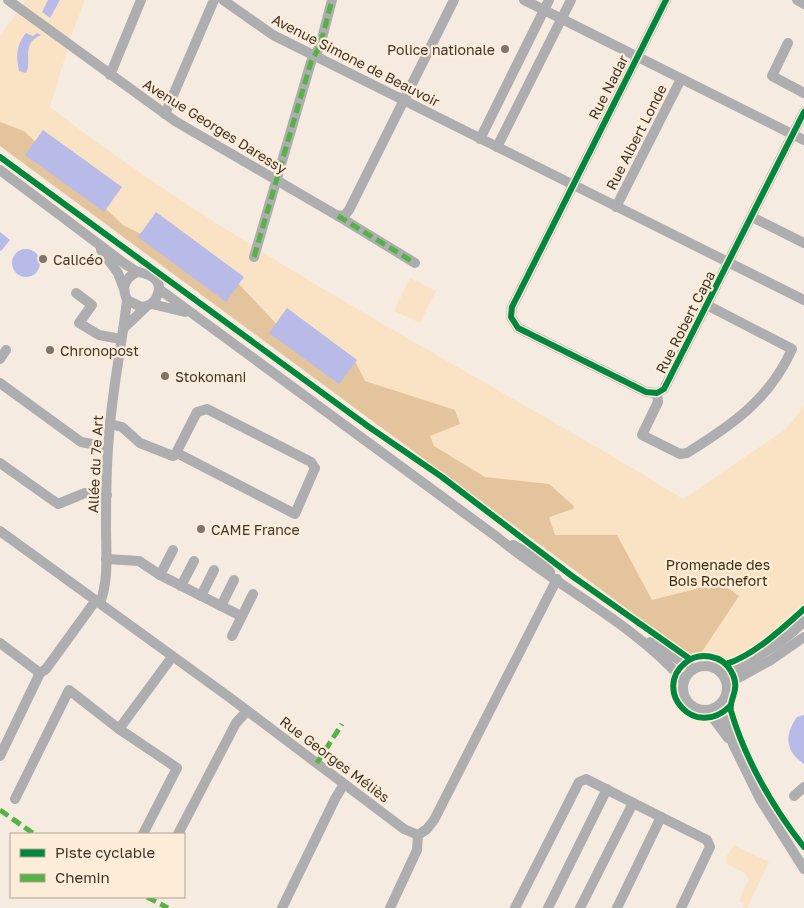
<svg xmlns="http://www.w3.org/2000/svg" width="804" height="908" viewBox="0 0 804 908" font-family="'Golos Text',sans-serif">
<style>
.green{fill:#fae3c5}
.forest{fill:#e4c49c}
.water{fill:#b8bbe8}
.lines{fill:none;stroke-linecap:round;stroke-linejoin:round}
.minor{stroke:#aeadaf;stroke-width:10}
.quiet{stroke:#57b246;stroke-width:5;stroke-dasharray:10 5;stroke-linecap:butt}
.cycleway-casing{stroke:#fdecd8;stroke-width:9}
.cycleway{stroke:#00873e;stroke-width:6}
.poi-dot{fill:#7e756b;stroke:#fdecd8;stroke-width:2}
.labels{text-anchor:middle;dominant-baseline:central;stroke-width:4.5;stroke-linejoin:round;paint-order:stroke}
.poi-label{font-size:14px;fill:#3e362c;stroke:#fdecd8;text-anchor:start}
.street-label{font-size:14px;fill:#3e362c;stroke:#fdecd8}
.park-label{font-size:14px;fill:#402c0f;stroke:#fdecd8}
</style>
<rect width="100%" height="100%" fill="#f5ebe0"/>
<g class="green">
<path d="M26 0H85L72 34 50 107C247 259 472 369 683 499L786 429 804 406V606L777 631 729 661C713 658 709 649 691 656L0 146V36Z"/>
<path d="M410 278 436 291 420 323 394 311Z"/>
<path d="M734 845 769 862 747 908H742L744 904 739 901 749 879 745 873 726 864 727 855Z"/>
</g>
<path class="forest" d="M0 122 24 131 123 225 237 282 298 347 354 359 365 381 455 410 460 424 430 436 434 446 485 477 549 484 574 506 573 509 549 517 555 535H617L652 600 727 581 724 585 739 596 701 653 691 656 0 146Z"/>
<g class="water">
<path d="M48 0H60L50 18 42 12Z"/>
<path d="M26 33 33 36 37 33 41 35C20 44 33 61 26 73L19 71C16 55 16 46 26 33Z"/>
<path d="M43 130 122 187 104 212 25 155Z"/>
<path d="M156 212 244 277 226 302 138 237Z"/>
<path d="M0 232 10 240 1 251 0 250Z"/>
<circle cx="26" cy="263" r="14"/>
<path d="M287 308 357 360 339 384 269 333Z"/>
<path d="M804 715V764C785 751 784 735 797 717Z"/>
</g>
<g class="lines">
<g class="minor">
<path d="M8 0 175 121 338 216 415 263"/>
<path d="M223 0 273 35 804 300"/>
<path d="M524 0 804 140"/>
<path d="M666 0 512 307 511 317 518 328 646 392 657 393 664 389 804 112"/>
<path d="M797 0 804 4"/>
<path d="M788 43 772 76 804 93"/>
<path d="M110 75 141 0"/>
<path d="M165 114 214 0"/>
<path d="M480 139 549 0"/>
<path d="M497 147 571 0"/>
<path d="M0 170 125 264C129 266 134 271 139 272 151 275 164 280 157 296 155 303 148 306 141 307L127 300C121 287 125 277 138 272"/>
<path d="M616 207 681 79"/>
<path d="M338 216 345 215 349 210 454 0"/>
<path d="M752 217 804 243"/>
<path d="M101 250 118 273 124 289"/>
<path d="M254 257 311 62 320 46 332 0"/>
<path d="M159 289 497 537C557 587 631 621 684 681"/>
<path d="M76 293 92 305 79 323 99 335 121 339"/>
<path d="M152 304 185 312"/>
<path d="M125 327 147 306"/>
<path d="M0 359 6 350"/>
<path d="M0 383 81 442 108 447"/>
<path d="M657 393 658 402 642 435 680 454 687 453C732 425 770 399 792 349L707 305"/>
<path d="M110 424 122 427 140 443 173 456 175 455 197 412 207 409 311 462 315 468 295 514 177 453"/>
<path d="M0 463 58 504 85 493 107 495"/>
<path d="M0 531 229 697 404 829 418 835 427 829 434 820 557 579"/>
<path d="M513 545 535 556 550 572"/>
<path d="M106 559 139 561 160 575 241 616"/>
<path d="M160 575 173 550"/>
<path d="M181 586 194 561"/>
<path d="M201 596 214 570"/>
<path d="M100 603C109 580 106 552 106 527 106 497 106 466 109 436 112 390 122 345 127 300"/>
<path d="M221 606 234 580"/>
<path d="M232 636 253 594"/>
<path d="M650 642 694 669"/>
<path d="M0 643 40 673 46 669 96 600"/>
<circle cx="705" cy="688" r="22"/>
<path d="M723 675C751 660 782 645 804 621"/>
<path d="M727 684 771 660 804 637"/>
<path d="M720 705 733 744 760 799 804 869"/>
<path d="M707 710 728 738"/>
<path d="M119 729 172 657"/>
<path d="M0 756 40 673"/>
<path d="M794 796 804 787"/>
<path d="M15 799 69 690 119 729 177 768 143 834"/>
<path d="M661 817 707 840 710 847 681 908"/>
<path d="M178 834 236 723 247 711"/>
<path d="M282 908 335 799 344 784"/>
<path d="M390 908 417 850 418 835"/>
<path d="M515 908 579 782 586 779 661 817 617 908"/>
<path d="M548 908 607 789"/>
<path d="M580 908 633 803"/>
</g>
<g class="quiet">
<path d="M338 216 415 263"/>
<path d="M254 257 311 62 320 46 332 0"/>
<path d="M317 763 342 724"/>
<path d="M0 810 34 834"/>
<path d="M147 897 168 908"/>
</g>
<g class="cycleway-casing">
<g id="cycleway">
<path d="M666 0 512 307 511 317 518 328 646 392 657 393 664 389 804 112"/>
<path d="M0 157 369 427 442 477 572 576 690 659"/>
<path d="M726 664C753 656 783 628 804 609"/>
<path d="M730 706C695 741 652 690 685 663 699 651 722 655 731 671 742 690 728 699 731 711 745 759 773 808 804 847"/>
</g>
</g>
<use href="#cycleway" class="cycleway"/>
</g>
<g class="poi-dot">
<circle cx="505" cy="49" r="5"/>
<circle cx="43" cy="259" r="5"/>
<circle cx="50" cy="350" r="5"/>
<circle cx="165" cy="376" r="5"/>
<circle cx="201" cy="529" r="5"/>
</g>
<g class="labels">
<g class="poi-label">
<text x="495" y="49" text-anchor="end">Police nationale</text>
<text x="53" y="259">Calicéo</text>
<text x="60" y="350">Chronopost</text>
<text x="175" y="376">Stokomani</text>
<text x="211" y="529">CAME France</text>
</g>
<g class="street-label">
<text transform="translate(356 60) rotate(27)">Avenue Simone de Beauvoir</text>
<text transform="translate(608 87) rotate(-63)">Rue Nadar</text>
<text transform="translate(215 126) rotate(32)">Avenue Georges Daressy</text>
<text transform="translate(636 137) rotate(-63)">Rue Albert Londe</text>
<text transform="translate(685 322) rotate(-63)">Rue Robert Capa</text>
<text transform="translate(95 464) rotate(-87)">Allée du 7e Art</text>
<text transform="translate(335 759) rotate(37)">Rue Georges Méliès</text>
</g>
<g class="park-label">
<text x="718" y="564">Promenade des<tspan x="718" dy="16">Bois Rochefort</tspan></text>
</g>
</g>
<rect x="10" y="833" width="175" height="65" fill="#fdecd8" stroke="#b1a393"/>
<rect x="20" y="849" width="25" height="8" fill="#00873e" stroke="#b1a393"/>
<text x="55" y="858" font-size="15" fill="#3e362c">Piste cyclable</text>
<rect x="20" y="874" width="25" height="8" fill="#57b246" stroke="#b1a393"/>
<text x="55" y="883" font-size="15" fill="#3e362c">Chemin</text>
</svg>
